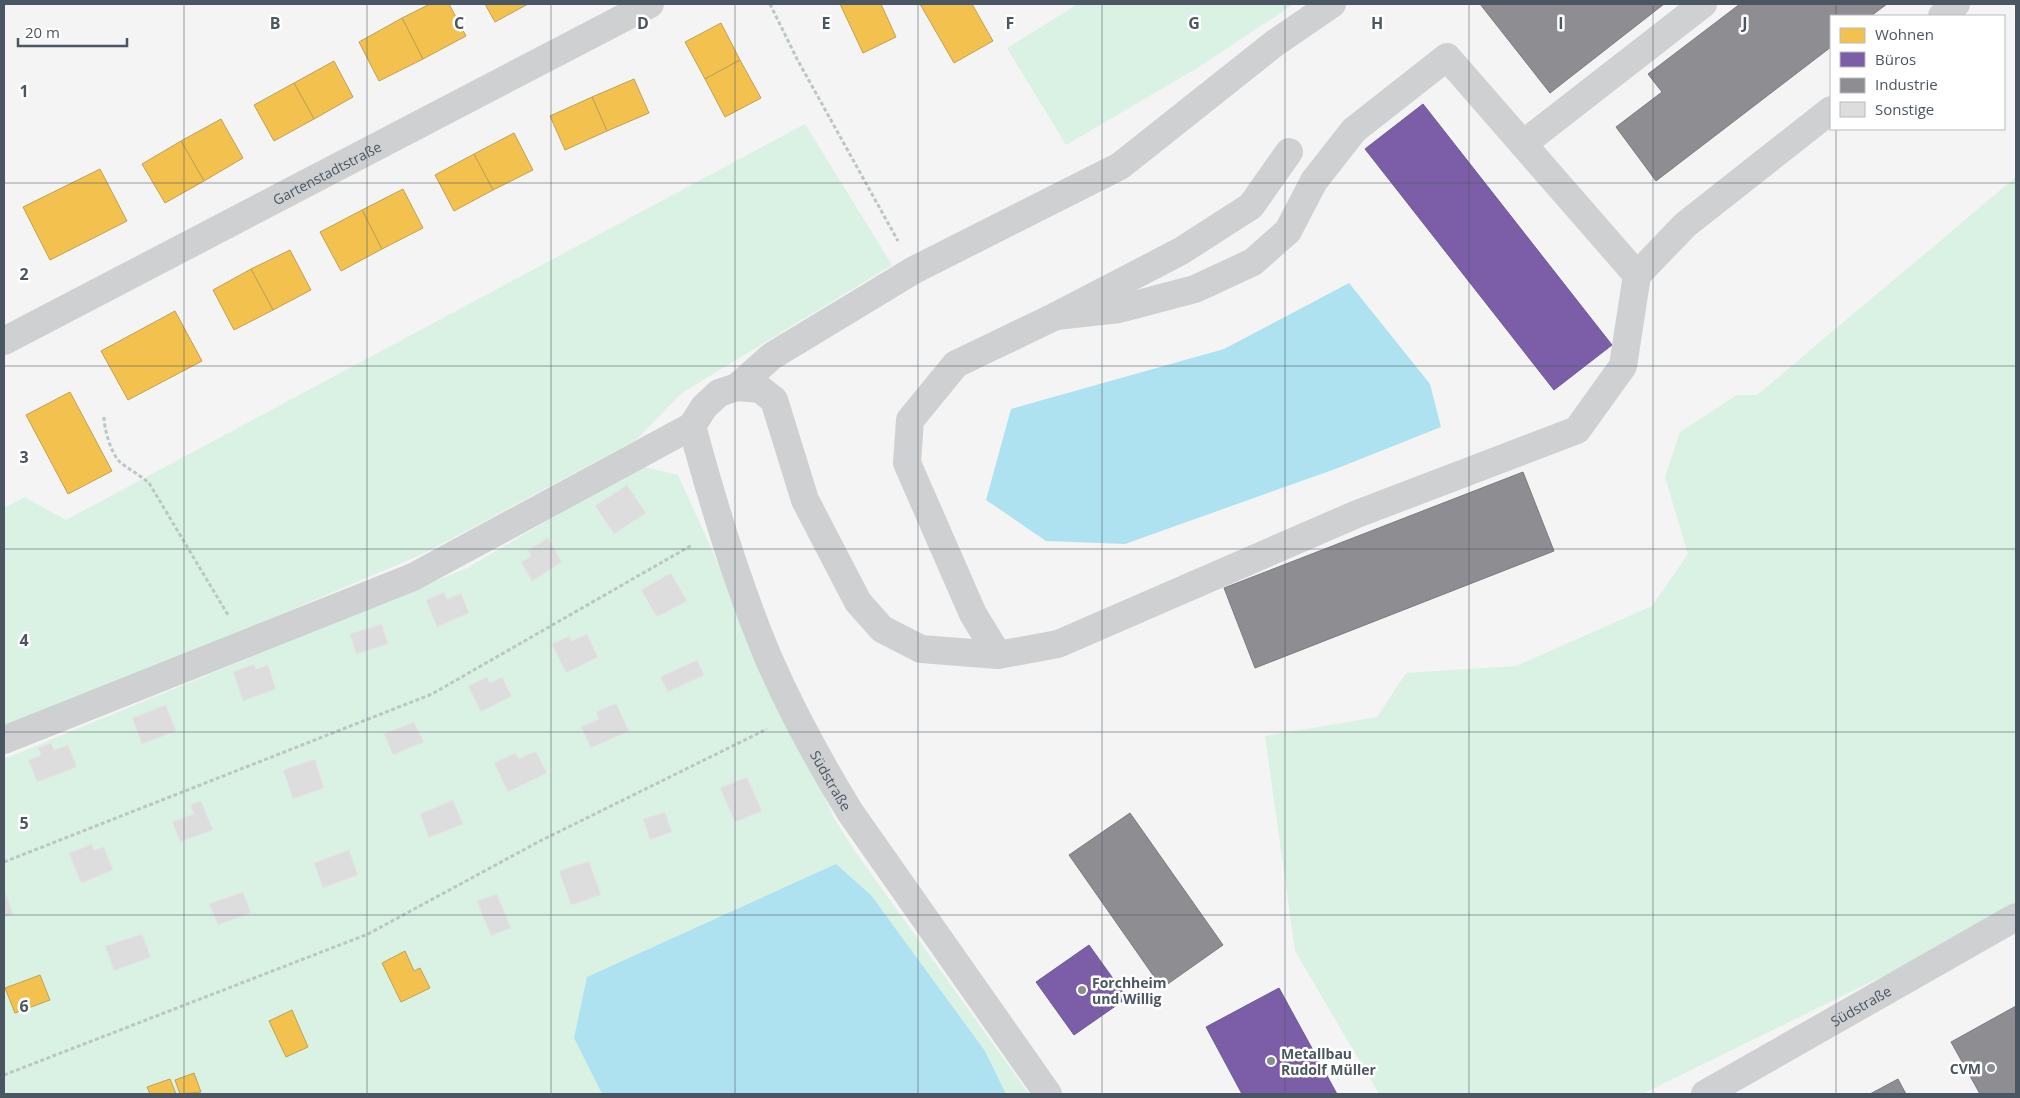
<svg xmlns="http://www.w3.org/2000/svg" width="2020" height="1098" viewBox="0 0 2020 1098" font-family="'Open Sans',sans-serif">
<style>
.green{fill:#d9f2e3}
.water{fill:#aee2f0}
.homes{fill:#f2c14e;stroke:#c0a154}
.offices{fill:#7b5ea7;stroke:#6c5c92}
.industry{fill:#8d8d92;stroke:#797c83}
.building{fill:#ddddde;stroke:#e5e6e7}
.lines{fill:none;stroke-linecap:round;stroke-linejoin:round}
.path{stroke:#bcc7c4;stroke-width:3;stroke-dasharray:4 2.5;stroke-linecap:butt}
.minor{stroke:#ced0d2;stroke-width:28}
.grid{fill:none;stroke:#4a5661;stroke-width:1;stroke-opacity:0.55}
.poi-dot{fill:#868d94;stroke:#fff;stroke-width:2}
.labels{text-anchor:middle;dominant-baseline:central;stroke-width:5;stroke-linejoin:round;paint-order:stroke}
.street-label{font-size:14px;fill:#4a5661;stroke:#fff}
.poi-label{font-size:14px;font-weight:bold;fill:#4a5661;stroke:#fff;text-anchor:start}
.grid-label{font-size:16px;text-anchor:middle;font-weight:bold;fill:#4a5661;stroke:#fff;stroke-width:5;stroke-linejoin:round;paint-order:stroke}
</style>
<rect width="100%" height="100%" fill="#f4f4f4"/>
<g class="green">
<path d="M1078 4H1294L1199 67 1066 145 1007 48Z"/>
<path d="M805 124 892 265 682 393 636 440 425 553 183 656 4 727V508L25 497 66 520Z"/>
<path d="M2016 177V911L1642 1094H1379L1295 951 1265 736 1377 717 1406 673 1516 666 1652 606 1688 554 1665 477 1680 432 1737 395H1757Z"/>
<path d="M640 466 678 475 834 818 854 850 1029 1094H1006L985 1051 871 895 836 864 574 1038 602 1094H4V759L467 568Z"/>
</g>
<g class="water">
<path d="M1349 283 1430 384 1441 427 1338 468 1125 544 1046 541 986 500 1011 409 1224 349Z"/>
<path d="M836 864 871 895 985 1051 1006 1094H602L574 1038 587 977Z"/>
</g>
<g class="homes">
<path d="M430 4H449L466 36 423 59 402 18Z"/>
<path d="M485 4H528L495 22Z"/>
<path d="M840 4H881L896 37 863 53Z"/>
<path d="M920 4H972L993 41 954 63Z"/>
<path d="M402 18 423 59 379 81 359 42Z"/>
<path d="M721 23 740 60 705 79 685 42Z"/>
<path d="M740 60 761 98 725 117 705 79Z"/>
<path d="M334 61 353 97 314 119 294 83Z"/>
<path d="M634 79 649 113 607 131 592 97Z"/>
<path d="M294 83 314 119 274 141 254 105Z"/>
<path d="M592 97 607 131 565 150 550 116Z"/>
<path d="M221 119 243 158 204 181 181 141Z"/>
<path d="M514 133 533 170 493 190 474 154Z"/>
<path d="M181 141 204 181 165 203 142 164Z"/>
<path d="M474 154 493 190 454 211 435 175Z"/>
<path d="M100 169 127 221 50 260 23 207Z"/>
<path d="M403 189 423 228 382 249 362 210Z"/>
<path d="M362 210 382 249 341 271 320 232Z"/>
<path d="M290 250 311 290 273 310 251 269Z"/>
<path d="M251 269 273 310 234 330 213 290Z"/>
<path d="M175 311 202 361 128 400 101 351Z"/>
<path d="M70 392 112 471 68 494 26 415Z"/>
<path d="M405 951 414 971 420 968 430 988 401 1002 382 963Z"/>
<path d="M40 975 50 1000 15 1013 5 988Z"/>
<path d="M292 1010 308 1047 286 1057 269 1021Z"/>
<path d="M194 1073 201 1092 180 1094 175 1080Z"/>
<path d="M170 1079 176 1094H150L147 1087Z"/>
</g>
<g class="offices">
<path d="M1423 104 1612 345 1554 390 1365 149Z"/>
<path d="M1089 945 1127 998 1074 1035 1036 982Z"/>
<path d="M1279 988 1337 1094H1242L1206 1027Z"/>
</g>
<g class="industry">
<path d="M1480 4H1664L1550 93Z"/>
<path d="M1740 4H1887L1871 16H1831V47L1656 181 1616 127 1662 92 1648 74Z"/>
<path d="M1523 472 1554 551 1255 668 1224 588Z"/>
<path d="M1130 813 1223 945 1162 988 1069 855Z"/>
<path d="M2016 1006V1094H1980L1951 1042Z"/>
<path d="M1898 1079 1906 1094H1870Z"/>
</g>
<g class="building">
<path d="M627 485 646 513 614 534 595 506Z"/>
<path d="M548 538 562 562 532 581 521 562 531 556 528 550Z"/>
<path d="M671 573 687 601 657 617 641 590Z"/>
<path d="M444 592 447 599 461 593 469 613 437 627 426 600Z"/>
<path d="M382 624 388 644 356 654 350 634Z"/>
<path d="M587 634 598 657 566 673 552 644 569 636 571 641Z"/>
<path d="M697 660 704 675 668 692 660 677Z"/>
<path d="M254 664 256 669 268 665 276 689 243 701 233 672Z"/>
<path d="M487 677 490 683 502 677 512 696 481 712 468 686Z"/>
<path d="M616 703 629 731 591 748 581 727 599 719 596 712Z"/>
<path d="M166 705 176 731 142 744 132 718Z"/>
<path d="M414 722 424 742 393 755 384 734Z"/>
<path d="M51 743 54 750 68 745 77 767 37 782 28 760 41 755 38 748Z"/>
<path d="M536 751 547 773 508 792 494 763 515 753 519 759Z"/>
<path d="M315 759 324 788 293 799 283 770Z"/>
<path d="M747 777 762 811 735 822 720 788Z"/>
<path d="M453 800 463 824 429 838 420 814Z"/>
<path d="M201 801 213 830 180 842 172 822 194 814 190 805Z"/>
<path d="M665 812 672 832 650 840 643 819Z"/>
<path d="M92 844 94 850 104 847 113 870 81 883 69 853Z"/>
<path d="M349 850 358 875 323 888 314 863Z"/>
<path d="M589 861 601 895 571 905 559 871Z"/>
<path d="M4 888 13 914 4 917Z"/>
<path d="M243 892 251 913 218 925 209 904Z"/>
<path d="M497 894 511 928 491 936 477 901Z"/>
<path d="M142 934 151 957 114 971 105 946Z"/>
</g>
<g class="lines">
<g class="path">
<path d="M770 4 797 59 898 241"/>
<path d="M104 417C104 428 111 454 120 462 128 469 140 475 149 483L228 615"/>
<path d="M4 862 432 694 692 545"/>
<path d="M4 1075 368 934 540 841 767 729"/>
</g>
<g class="minor">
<path d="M1942 16 1956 4"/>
<path d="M1523 144 1703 4"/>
<path d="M1056 316 1119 309 1195 289 1253 262 1288 231 1314 181 1354 130 1447 57 1637 275"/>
<path id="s1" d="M4 341 650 4"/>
<path d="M737 387 760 389 774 400 805 500 858 602 882 629 921 649 998 655 1058 644 1357 514 1577 430 1623 366 1637 275 1685 225 1831 110"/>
<path id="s2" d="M692 426C713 504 737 583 768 657 791 710 820 763 850 812L1048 1094"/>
<path d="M998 655 973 614 907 463 910 420 956 364 1056 316 1181 251 1251 206 1289 152"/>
<path d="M4 740 413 577 692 426 704 407 719 393 737 387 772 356 914 270 1120 166 1275 43 1332 4"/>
<path id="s3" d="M1705 1094 2016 917"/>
</g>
</g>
<path class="grid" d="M184 4V1094M367 4V1094M551 4V1094M735 4V1094M918 4V1094M1102 4V1094M1285 4V1094M1469 4V1094M1653 4V1094M1836 4V16M1836 129V1094M4 183H2016M4 366H2016M4 549H2016M4 732H2016M4 915H2016"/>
<g class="poi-dot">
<circle cx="1082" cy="990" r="5"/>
<circle cx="1271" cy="1061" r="5"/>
<circle cx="1991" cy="1068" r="5"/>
</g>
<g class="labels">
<g class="street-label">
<text stroke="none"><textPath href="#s1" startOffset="364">Gartenstadtstraße</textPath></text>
<text stroke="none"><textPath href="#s2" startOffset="382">Südstraße</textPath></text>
<text stroke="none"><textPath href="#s3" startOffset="179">Südstraße</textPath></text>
</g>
<g class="poi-label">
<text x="1092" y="982">Forchheim<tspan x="1092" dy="16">und Willig</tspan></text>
<text x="1281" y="1053">Metallbau<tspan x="1281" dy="16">Rudolf Müller</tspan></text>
<text x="1981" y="1068" text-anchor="end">CVM</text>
</g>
</g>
<g class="grid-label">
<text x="275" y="29">B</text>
<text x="459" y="29">C</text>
<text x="643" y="29">D</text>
<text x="826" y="29">E</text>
<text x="1010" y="29">F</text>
<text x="1194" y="29">G</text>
<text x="1377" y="29">H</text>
<text x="1561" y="29">I</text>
<text x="1745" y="29">J</text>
<text x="24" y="97">1</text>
<text x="24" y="280">2</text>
<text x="24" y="463">3</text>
<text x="24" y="646">4</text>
<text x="24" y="829">5</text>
<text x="24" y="1012">6</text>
</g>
<rect width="2020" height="1098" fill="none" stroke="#4a5661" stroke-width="10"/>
<rect x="1830" y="15" width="175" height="115" fill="#ffffff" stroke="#b7bbc0"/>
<rect x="1840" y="28" width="25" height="15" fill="#f2c14e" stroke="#b7bbc0"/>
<text x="1875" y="40" font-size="15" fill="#4a5661">Wohnen</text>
<rect x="1840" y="52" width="25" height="15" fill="#7b5ea7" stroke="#b7bbc0"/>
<text x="1875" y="65" font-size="15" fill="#4a5661">Büros</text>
<rect x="1840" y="78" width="25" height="15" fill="#8d8d92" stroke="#b7bbc0"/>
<text x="1875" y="90" font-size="15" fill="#4a5661">Industrie</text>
<rect x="1840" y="102" width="25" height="15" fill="#ddddde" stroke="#b7bbc0"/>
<text x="1875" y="115" font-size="15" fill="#4a5661">Sonstige</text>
<path d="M18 38v8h109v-8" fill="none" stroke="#4a5661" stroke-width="2.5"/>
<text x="25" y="38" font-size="15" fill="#4a5661" stroke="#ffffff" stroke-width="4" paint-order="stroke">20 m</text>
</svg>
